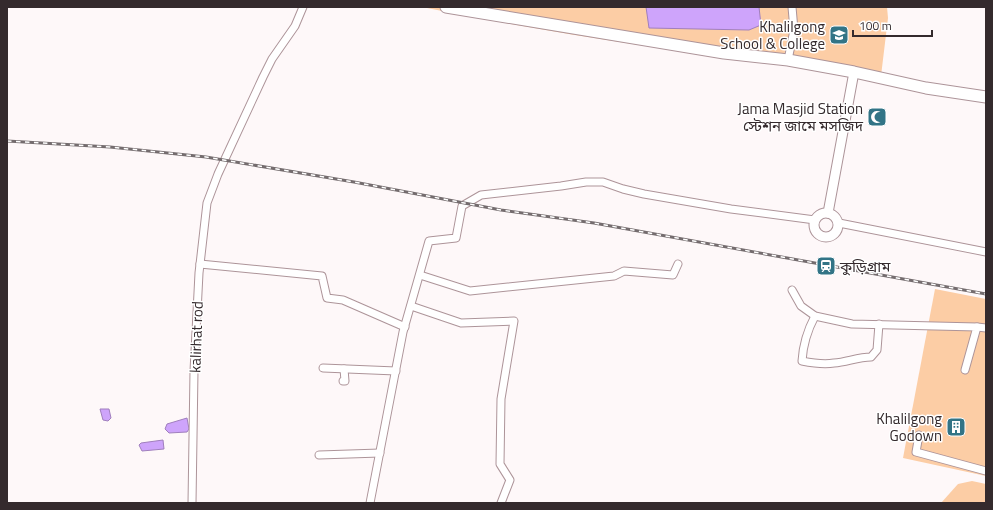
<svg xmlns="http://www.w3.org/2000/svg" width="993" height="510" viewBox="0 0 993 510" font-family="'Titillium Web','Noto Sans Bengali',sans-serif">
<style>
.green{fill:#fccda5}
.water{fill:#cea4fb;stroke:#a07fbd}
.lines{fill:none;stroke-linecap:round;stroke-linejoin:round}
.minor-casing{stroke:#ad9499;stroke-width:9}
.major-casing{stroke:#ad9499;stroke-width:11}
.highway-casing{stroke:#ad9499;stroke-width:13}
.minor{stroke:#fff;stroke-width:7}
.major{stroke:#fff;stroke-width:9}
.highway{stroke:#fff;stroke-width:11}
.rail-casing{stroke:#746c6e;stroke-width:3}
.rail{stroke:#fff;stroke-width:1.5;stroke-dasharray:4.5;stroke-linecap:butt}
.labels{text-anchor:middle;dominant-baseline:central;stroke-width:3;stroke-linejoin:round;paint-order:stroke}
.poi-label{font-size:15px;fill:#342a2d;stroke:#fff;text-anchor:end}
.street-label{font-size:15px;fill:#342a2d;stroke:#fff}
</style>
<rect width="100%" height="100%" fill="#fef8f9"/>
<g class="green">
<path d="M422 7H887L888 18 881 76 793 64 794 16 782 64C661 50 541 31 422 7Z"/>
<path d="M935 289 986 299V476L903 458Z"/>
<path d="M972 481 986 484V503H941L958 484Z"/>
</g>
<g class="water">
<path d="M646 7H759L761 25 749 30 649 28Z"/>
<path d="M100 409H109L111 418 108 421 103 420Z"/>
<path d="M187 418 189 429 187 432 169 433 165 429 167 424Z"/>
<path d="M163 440 164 449 142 451 139 445 141 443Z"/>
</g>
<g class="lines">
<g class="minor-casing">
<g id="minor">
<path d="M788 60 794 30 792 7"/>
<path d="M839 223 986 252"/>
<path d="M200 264 322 276 327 298 343 300 405 327"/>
<path d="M420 275 470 291 614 276 624 271 673 275 678 264"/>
<path d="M792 290 801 306 815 316 852 324 977 327 965 370"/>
<path d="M411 306 461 323 514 321 501 399 500 464 510 480 501 503"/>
<path d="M815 316C807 331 803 344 802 361 812 363 823 365 834 363 847 362 858 357 871 357L877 350 879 324"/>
<path d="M977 327 986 328"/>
<path d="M323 368 396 371"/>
<path d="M343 381H345L344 369"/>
<path d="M919 435 916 452 986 471"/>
<path d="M319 455 380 453"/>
<path d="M192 503 194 371 199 273 207 203 218 174 263 77 272 59 295 26 303 7"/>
<path d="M370 503 403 332 429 241 456 238 462 206 481 195 561 186 586 182H603L623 189 644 194 731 209 815 220"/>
</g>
</g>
<g class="major-casing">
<g id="major">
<circle cx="826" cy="225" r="12"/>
<path d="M828 213 854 72"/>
</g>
</g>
<g class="highway-casing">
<path id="highway" d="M446 7 724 53 788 60 854 72 926 88 986 97"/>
</g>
<use href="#minor" class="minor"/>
<use href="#major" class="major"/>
<use href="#highway" class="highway"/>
<g class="rail-casing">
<path id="rail" d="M7 141 110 147 206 157 354 182 501 210 594 223 986 294"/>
</g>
<use href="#rail" class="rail"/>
</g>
<defs>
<g id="school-square" transform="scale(1)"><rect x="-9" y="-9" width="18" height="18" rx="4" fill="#327486" stroke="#fff"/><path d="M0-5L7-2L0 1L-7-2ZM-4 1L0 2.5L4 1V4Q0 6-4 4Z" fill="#fff"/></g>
<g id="mosque-square" transform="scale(1)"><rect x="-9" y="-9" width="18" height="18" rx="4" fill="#327486" stroke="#fff"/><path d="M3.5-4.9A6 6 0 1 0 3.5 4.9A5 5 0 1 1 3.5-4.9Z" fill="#fff"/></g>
<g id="station-square" transform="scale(1)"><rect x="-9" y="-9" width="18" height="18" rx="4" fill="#327486" stroke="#fff"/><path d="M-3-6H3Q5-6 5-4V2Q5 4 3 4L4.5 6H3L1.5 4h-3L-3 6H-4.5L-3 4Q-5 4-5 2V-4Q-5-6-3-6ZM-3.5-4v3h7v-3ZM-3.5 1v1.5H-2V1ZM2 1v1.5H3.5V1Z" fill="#fff"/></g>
<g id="building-square" transform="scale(1)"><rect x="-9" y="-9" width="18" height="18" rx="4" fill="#327486" stroke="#fff"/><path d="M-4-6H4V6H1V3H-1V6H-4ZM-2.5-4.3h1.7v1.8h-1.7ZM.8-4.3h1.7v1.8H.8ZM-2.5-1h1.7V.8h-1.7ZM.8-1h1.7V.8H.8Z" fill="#fff"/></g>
</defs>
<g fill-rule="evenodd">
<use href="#school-square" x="839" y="35"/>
<use href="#mosque-square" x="877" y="117"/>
<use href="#station-square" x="826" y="266"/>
<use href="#building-square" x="956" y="427"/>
</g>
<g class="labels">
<g class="poi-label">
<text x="825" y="26">Khalilgong<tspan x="825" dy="17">School &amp; College</tspan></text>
<text x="863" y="108">Jama Masjid Station<tspan x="863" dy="17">স্টেশন জামে মসজিদ</tspan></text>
<text x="840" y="266" text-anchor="start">কুড়িগ্রাম</text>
<text x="942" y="418">Khalilgong<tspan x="942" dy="17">Godown</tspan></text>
</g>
<g class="street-label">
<text transform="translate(196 337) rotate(-88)">kalirhat rod</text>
</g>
</g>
<rect width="993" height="510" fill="none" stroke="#342a2d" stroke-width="16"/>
<path d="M853 30v6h79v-6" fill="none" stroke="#342a2d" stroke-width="2"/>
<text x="859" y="30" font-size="12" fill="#342a2d" stroke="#ffffff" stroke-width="3" paint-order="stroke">100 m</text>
</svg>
